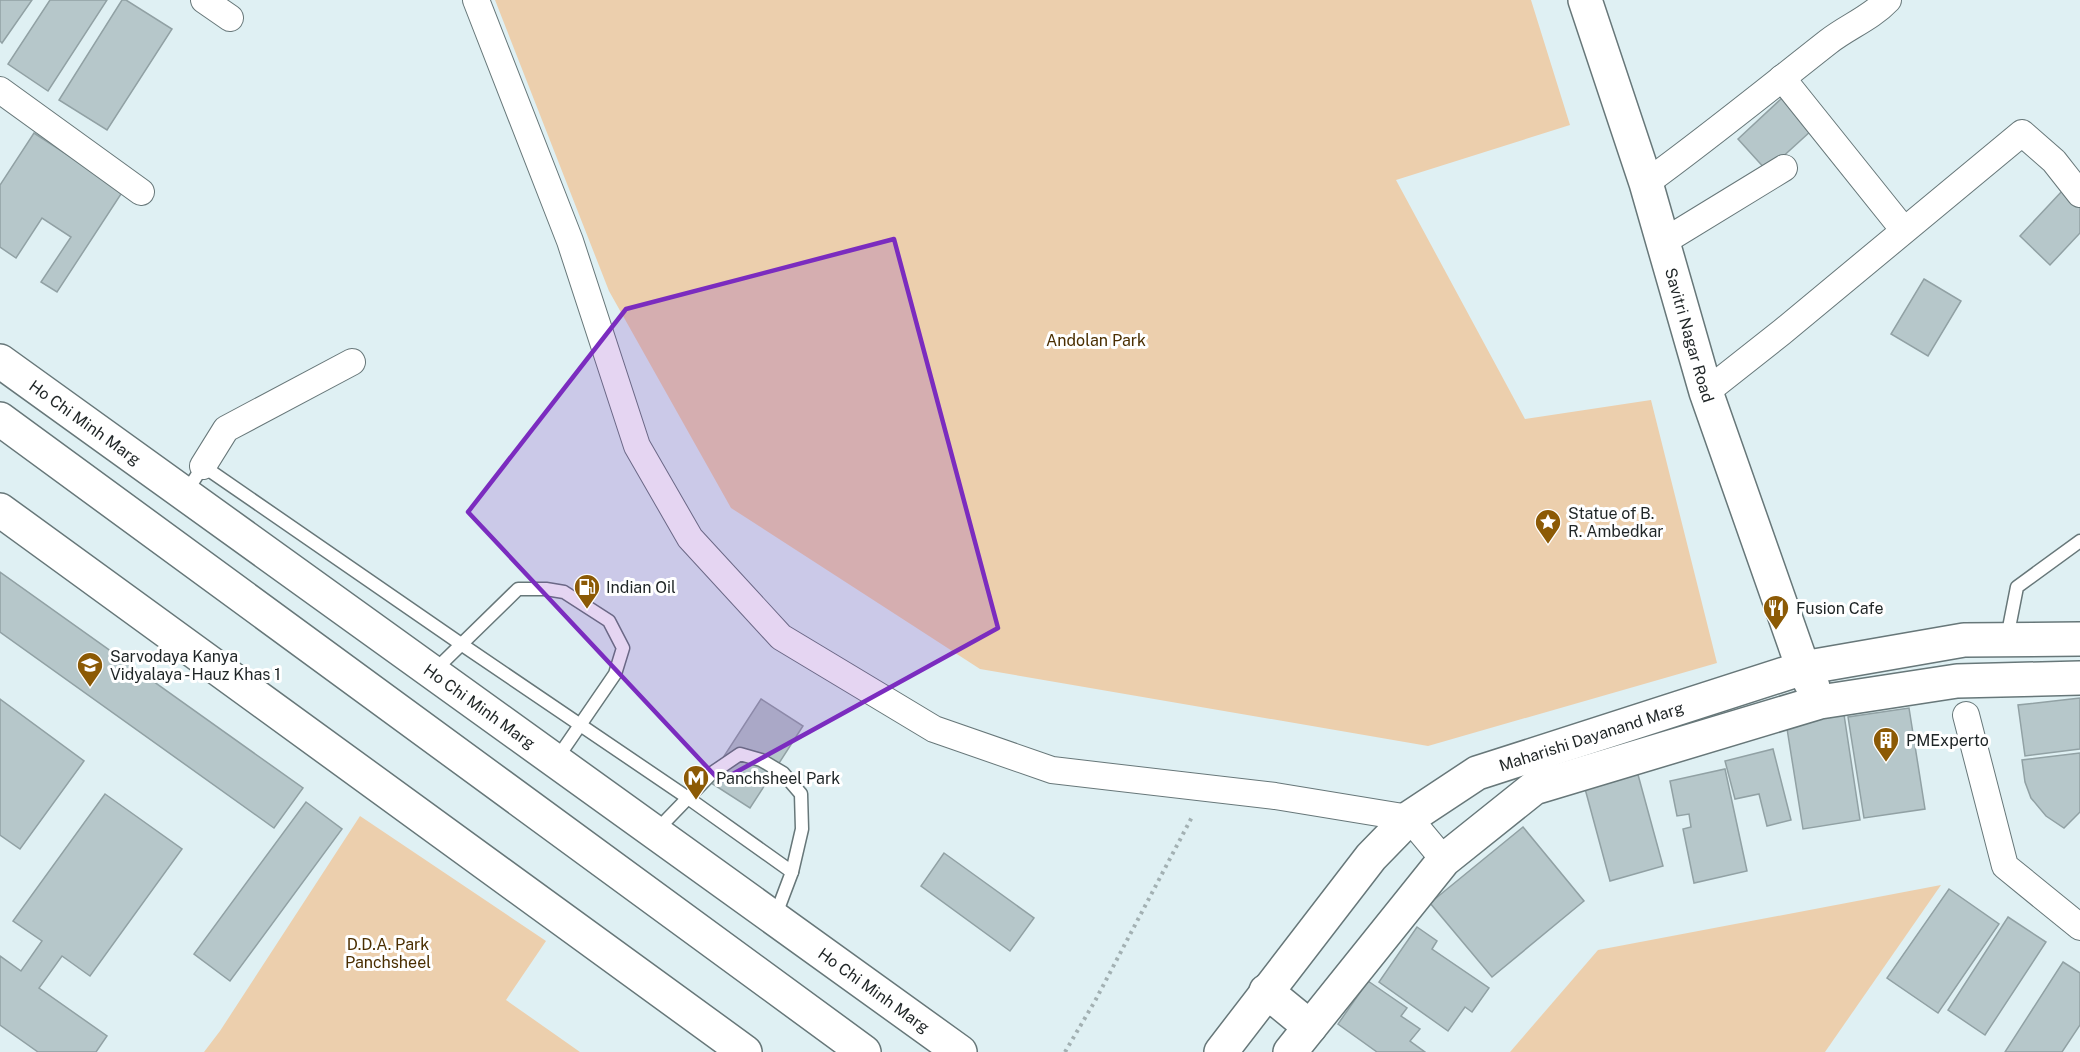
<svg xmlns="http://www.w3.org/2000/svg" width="2080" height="1052" viewBox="0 0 2080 1052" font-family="'Public Sans',sans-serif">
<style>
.green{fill:#eccfad}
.building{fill:#b6c7ca;stroke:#91a1a4;stroke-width:1.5}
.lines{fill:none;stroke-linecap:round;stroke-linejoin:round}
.lane-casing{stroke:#677779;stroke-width:15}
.street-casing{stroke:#677779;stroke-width:28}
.secondary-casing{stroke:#677779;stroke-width:36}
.primary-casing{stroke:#677779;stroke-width:36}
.path{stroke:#a2b0b2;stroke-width:4;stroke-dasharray:3 4.5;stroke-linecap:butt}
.lane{stroke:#fff;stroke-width:12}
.street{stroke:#fff;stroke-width:26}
.secondary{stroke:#fff;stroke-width:33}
.primary{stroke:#fff;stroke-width:33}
.marked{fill:#7b2cbf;fill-opacity:0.2;stroke:#7b2cbf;stroke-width:4.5;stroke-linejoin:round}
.labels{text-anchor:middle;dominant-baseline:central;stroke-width:6;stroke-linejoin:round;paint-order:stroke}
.street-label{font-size:16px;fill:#1f2526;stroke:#fff}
.park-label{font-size:16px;fill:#4a2e01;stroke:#fff}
.poi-label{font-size:16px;fill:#1f2526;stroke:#fff;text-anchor:start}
</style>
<rect width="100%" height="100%" fill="#dff0f3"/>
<g class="green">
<path d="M495 0H1531L1570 125 1396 180 1525 419 1651 400 1717 663 1428 746 980 669 731 508 609 291Z"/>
<path d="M360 816 546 941 506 1000 580 1052H204L220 1031Z"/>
<path d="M1941 885 1825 1052H1510L1598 950Z"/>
</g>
<g class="building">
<path d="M0 0H32L2 43 0 41Z"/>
<path d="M50 0H107L48 91 8 64Z"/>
<path d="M122 0H126L172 29 107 130 59 100Z"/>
<path d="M1782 98 1812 130 1767 171 1738 139Z"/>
<path d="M34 133 123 191 57 292 41 282 71 237 42 218 16 258 0 247V185Z"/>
<path d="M2063 190 2080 206V233L2050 265 2020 236Z"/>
<path d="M1924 279 1961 301 1928 356 1891 334Z"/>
<path d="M0 572 303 788 274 828 0 632Z"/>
<path d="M2080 698V749L2025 756 2018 705Z"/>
<path d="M0 699 84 761 20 849 0 835Z"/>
<path d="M761 699 803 726 750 808 708 781Z"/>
<path d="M1843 708 1860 820 1803 829 1785 716Z"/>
<path d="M1909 708 1925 809 1864 818 1848 717Z"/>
<path d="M1773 749 1791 820 1767 826 1759 794 1735 799 1725 761Z"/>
<path d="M2080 753V812L2064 828 2046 816 2031 798 2025 782 2022 760Z"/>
<path d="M1725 769 1747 871 1694 883 1683 829 1691 827 1689 814 1677 816 1670 781Z"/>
<path d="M1637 771 1663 866 1610 881 1584 785Z"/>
<path d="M105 794 182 849 90 976 62 956 39 988 107 1036 96 1052H38L0 1025V956L21 971 42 941 13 921Z"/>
<path d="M306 802 342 829 230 981 194 954Z"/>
<path d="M1523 827 1584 901 1492 977 1430 903Z"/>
<path d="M944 853 1034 918 1010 951 921 886Z"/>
<path d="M1949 889 1999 924 1938 1013 1887 978Z"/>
<path d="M2008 917 2046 942 1985 1035 1948 1010Z"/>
<path d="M1417 927 1437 941 1432 949 1489 988 1472 1012 1465 1007 1448 1031 1379 982Z"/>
<path d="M2063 962 2080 973V1025L2062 1052H2005Z"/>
<path d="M1368 981 1407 1008 1401 1016 1420 1029 1410 1041 1425 1052H1377L1338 1024Z"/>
</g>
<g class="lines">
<g class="lane-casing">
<g id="lane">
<path d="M185 494 203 466 461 644 688 798 792 872"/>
<path d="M2007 638 2017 587 2080 541"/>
<path d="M434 671 518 589H546L564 592 609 621 623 648 615 674 556 760"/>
<path d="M655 832 712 773 740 754 761 760 783 773 801 794 802 829 792 872 775 917"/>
</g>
</g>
<g class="street-casing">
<g id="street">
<path d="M204 0 230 18"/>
<path d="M476 0 570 241 637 446 690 538 781 637 934 729 1052 770 1275 796 1409 818 1444 860"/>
<path d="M1782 78 1903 229"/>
<path d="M0 90 141 192"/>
<path d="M1646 183C1708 138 1767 90 1828 42 1847 27 1871 18 1888 0"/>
<path d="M1663 242 1784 168"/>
<path d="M1706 392 1782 332 2022 133 2054 161 2080 194"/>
<path d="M203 466 226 429 352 362"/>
<path d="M1966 715 2005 866 2080 927"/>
</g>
</g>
<g class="secondary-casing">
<g id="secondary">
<path id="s1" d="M1585 0 1646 183 1706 392 1803 668 1813 687"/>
<path d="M0 510 745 1052"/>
<path d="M1266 991 1310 1027"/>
<path id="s2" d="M1221 1052 1371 857 1409 818 1477 773 1803 668 1964 640 2080 639"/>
<path d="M1290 1052 1444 860 1534 788 1820 702 1957 681 2080 678"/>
</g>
</g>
<g class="primary-casing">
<g id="primary">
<path id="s3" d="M0 361 960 1052"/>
<path d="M0 419 864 1052"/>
</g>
</g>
<path class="path" d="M1065 1052 1095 1001 1193 815"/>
<use href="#lane" class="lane"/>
<use href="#street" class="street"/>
<use href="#secondary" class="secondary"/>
<use href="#primary" class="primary"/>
</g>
<path class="marked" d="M894 239 998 628 720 781 468 512 626 309Z"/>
<defs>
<g id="sight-pin" transform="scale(1.35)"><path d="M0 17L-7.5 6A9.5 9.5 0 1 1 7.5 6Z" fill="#8c5a05" stroke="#fff"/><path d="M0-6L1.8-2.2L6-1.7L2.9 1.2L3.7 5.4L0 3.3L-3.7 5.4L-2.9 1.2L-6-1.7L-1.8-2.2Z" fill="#fff"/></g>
<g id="fuel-pin" transform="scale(1.35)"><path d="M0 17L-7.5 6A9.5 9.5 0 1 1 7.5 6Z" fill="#8c5a05" stroke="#fff"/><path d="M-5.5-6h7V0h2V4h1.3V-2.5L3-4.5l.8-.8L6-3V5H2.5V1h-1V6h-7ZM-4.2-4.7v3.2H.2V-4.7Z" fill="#fff"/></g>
<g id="restaurant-pin" transform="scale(1.35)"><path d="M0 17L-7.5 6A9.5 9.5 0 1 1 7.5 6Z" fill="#8c5a05" stroke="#fff"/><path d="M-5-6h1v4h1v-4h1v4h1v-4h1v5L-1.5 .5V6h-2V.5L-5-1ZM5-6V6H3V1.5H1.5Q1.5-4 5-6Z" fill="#fff"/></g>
<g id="school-pin" transform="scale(1.35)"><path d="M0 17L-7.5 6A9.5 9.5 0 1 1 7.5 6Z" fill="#8c5a05" stroke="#fff"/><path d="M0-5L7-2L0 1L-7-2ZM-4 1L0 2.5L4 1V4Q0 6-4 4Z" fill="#fff"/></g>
<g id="building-pin" transform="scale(1.35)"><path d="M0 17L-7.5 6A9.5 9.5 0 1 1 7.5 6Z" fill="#8c5a05" stroke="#fff"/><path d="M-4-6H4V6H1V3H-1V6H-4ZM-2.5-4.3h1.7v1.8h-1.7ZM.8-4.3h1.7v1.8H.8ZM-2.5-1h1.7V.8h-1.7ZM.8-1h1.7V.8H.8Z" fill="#fff"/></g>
<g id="metro-pin" transform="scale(1.35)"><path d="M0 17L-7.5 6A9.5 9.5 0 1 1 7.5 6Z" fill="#8c5a05" stroke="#fff"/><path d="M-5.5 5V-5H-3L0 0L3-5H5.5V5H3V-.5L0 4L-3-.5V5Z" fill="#fff"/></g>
</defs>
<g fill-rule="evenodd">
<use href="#sight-pin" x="1548" y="522"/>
<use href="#fuel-pin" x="587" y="587"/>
<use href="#restaurant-pin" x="1776" y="608"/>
<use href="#school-pin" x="90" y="665"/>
<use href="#building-pin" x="1886" y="740"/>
<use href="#metro-pin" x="696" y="778"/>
</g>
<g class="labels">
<g class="street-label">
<text stroke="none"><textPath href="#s1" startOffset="351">Savitri Nagar Road</textPath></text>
<text stroke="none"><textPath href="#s3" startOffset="105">Ho Chi Minh Marg</textPath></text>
<text stroke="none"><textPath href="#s3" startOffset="591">Ho Chi Minh Marg</textPath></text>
<text stroke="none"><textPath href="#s2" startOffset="502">Maharishi Dayanand Marg</textPath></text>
<text stroke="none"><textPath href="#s3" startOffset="1077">Ho Chi Minh Marg</textPath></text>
</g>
<g class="park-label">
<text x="1096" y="340">Andolan Park</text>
<text x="388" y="944">D.D.A. Park<tspan x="388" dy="18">Panchsheel</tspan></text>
</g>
<g class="poi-label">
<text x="1568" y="513">Statue of B.<tspan x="1568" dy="18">R. Ambedkar</tspan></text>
<text x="606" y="587">Indian Oil</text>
<text x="1796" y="608">Fusion Cafe</text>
<text x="110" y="656">Sarvodaya Kanya<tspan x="110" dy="18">Vidyalaya - Hauz Khas 1</tspan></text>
<text x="1906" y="740">PMExperto</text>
<text x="716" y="778">Panchsheel Park</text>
</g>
</g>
</svg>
